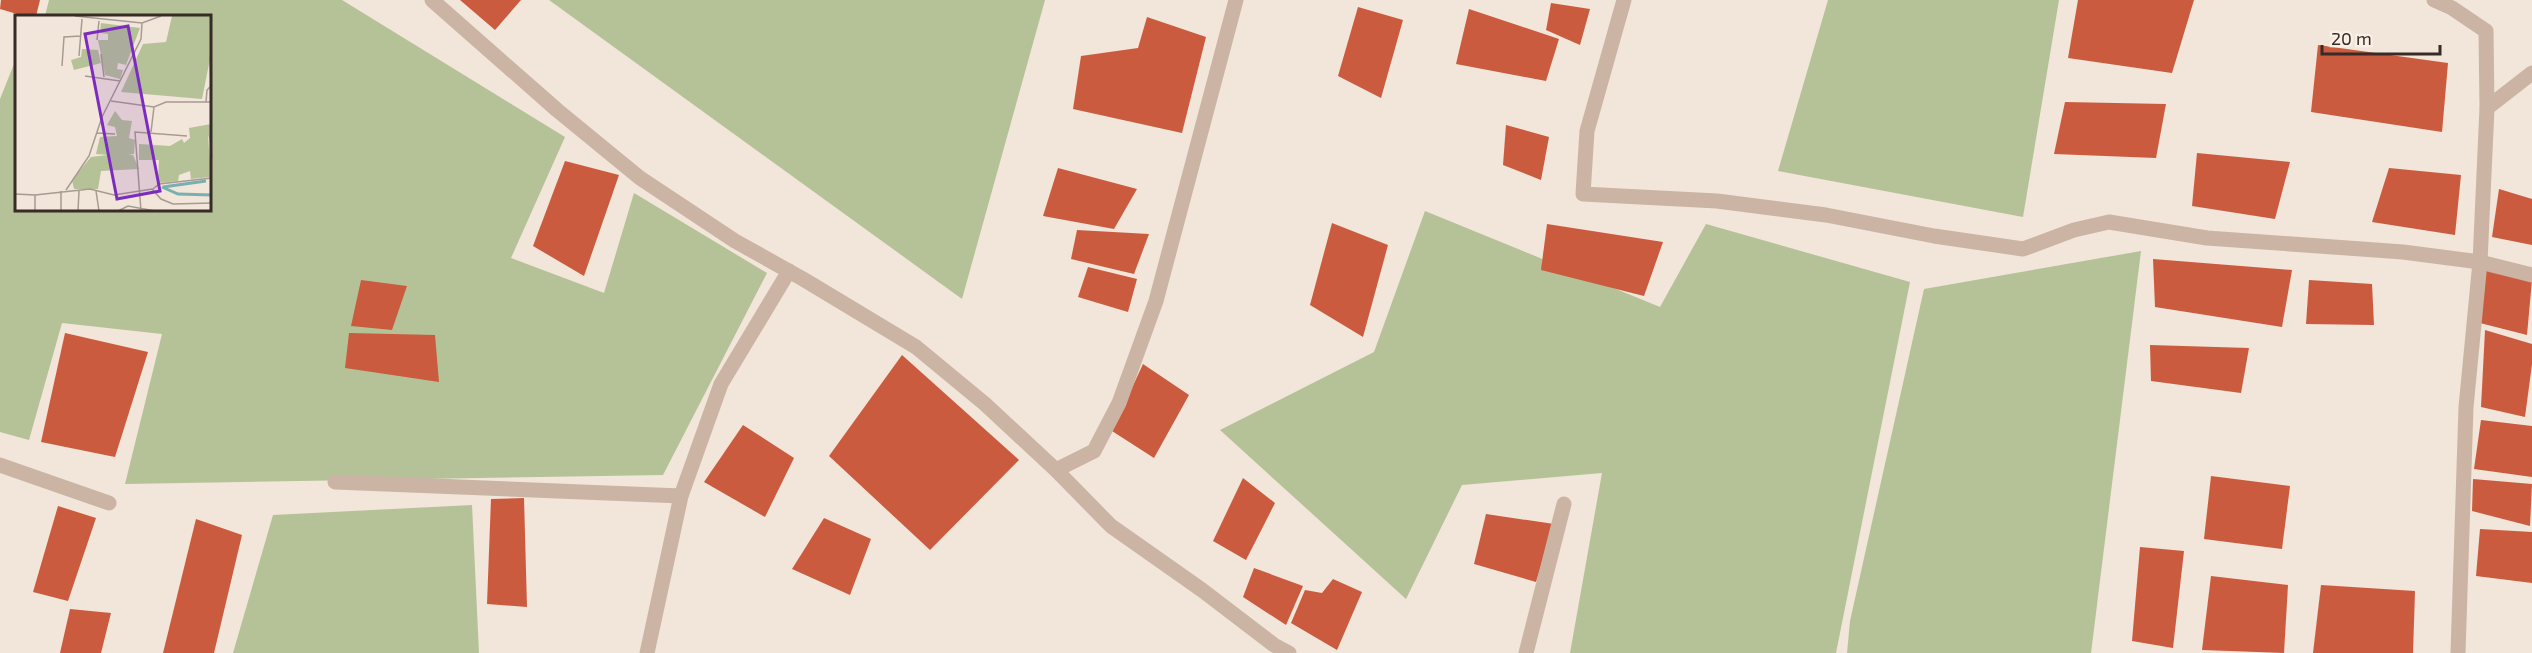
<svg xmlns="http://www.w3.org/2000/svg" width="2532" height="653" viewBox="0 0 2532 653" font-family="'Exo 2',sans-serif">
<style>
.green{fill:#b5c298}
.building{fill:#cb5b3e}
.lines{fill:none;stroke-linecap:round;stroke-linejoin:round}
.street{stroke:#cbb4a4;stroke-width:15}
.inset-river{fill:none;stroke:#77b0b0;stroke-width:3}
.inset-road{fill:none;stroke:#a79b91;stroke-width:1.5}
.view{fill:#7b2cbf;fill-opacity:0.15;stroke:#7b2cbf;stroke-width:3}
.inset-edge{fill:none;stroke:#362b26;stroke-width:3}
</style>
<rect width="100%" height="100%" fill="#f2e5d9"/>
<g class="green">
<path d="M49 0H342L565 137 511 258 604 293 634 193 767 273 663 475 125 484 162 334 62 323 29 440 0 432V99L16 59V210H210V16H45Z"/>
<path d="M549 0H1045L962 299Z"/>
<path d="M1828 0H2059L2023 217 1778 171Z"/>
<path d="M1425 211 1660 307 1706 224 1910 282 1836 653H1570L1602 473 1462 485 1406 599 1220 430 1374 352Z"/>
<path d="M2141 251 2091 653H1847L1850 621 1924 289Z"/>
<path d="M472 505 479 653H233L273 515Z"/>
</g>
<g class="building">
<path d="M1 0H40L36 16H24L0 9Z"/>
<path d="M460 0H521L495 30Z"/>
<path d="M2078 0H2194L2172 73 2068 58Z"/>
<path d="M1551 3 1590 9 1580 45 1546 30Z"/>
<path d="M1358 7 1403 20 1381 98 1338 76Z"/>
<path d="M1469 9 1559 39 1546 81 1456 64Z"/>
<path d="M1147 17 1206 37 1182 133 1073 109 1081 56 1138 48Z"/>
<path d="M2318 45 2448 63 2442 132 2311 112Z"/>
<path d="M2065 102 2166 104 2156 158 2054 154Z"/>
<path d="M1506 125 1549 137 1541 180 1503 165Z"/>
<path d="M2197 153 2290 162 2275 219 2192 206Z"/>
<path d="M565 161 619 175 584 276 533 246Z"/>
<path d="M1058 168 1137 189 1114 229 1043 216Z"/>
<path d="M2389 168 2461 175 2455 235 2372 222Z"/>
<path d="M2499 189 2532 199V245L2492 237Z"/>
<path d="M1332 223 1388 245 1363 337 1310 305Z"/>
<path d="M1547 224 1663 242 1644 296 1541 270Z"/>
<path d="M1077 230 1149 234 1134 274 1071 259Z"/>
<path d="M2153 259 2292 270 2282 327 2155 307Z"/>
<path d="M1088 267 1137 279 1128 312 1078 297Z"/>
<path d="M2485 269 2532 280 2527 335 2480 323Z"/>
<path d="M361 280 407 286 392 330 351 326Z"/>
<path d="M2309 280 2372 284 2374 325 2306 324Z"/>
<path d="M2485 330 2532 344V364L2525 417 2481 407Z"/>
<path d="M65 333 148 352 115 457 41 442Z"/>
<path d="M349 333 435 335 439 382 345 368Z"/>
<path d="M2150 345 2249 348 2241 393 2151 381Z"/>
<path d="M902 355 1019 460 930 550 829 456Z"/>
<path d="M1143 364 1189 395 1154 458 1112 431Z"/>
<path d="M2481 420 2532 426V477L2474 469Z"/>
<path d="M743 425 794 458 765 517 704 482Z"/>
<path d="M2211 476 2290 486 2282 549 2204 539Z"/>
<path d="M1243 478 1275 503 1246 560 1213 541Z"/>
<path d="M2473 479 2532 484 2530 526 2472 511Z"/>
<path d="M524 498 527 607 487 604 491 499Z"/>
<path d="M58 506 96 518 68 601 33 592Z"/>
<path d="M1486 514 1554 524 1536 582 1474 564Z"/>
<path d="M824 518 871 539 850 595 792 569Z"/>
<path d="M196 519 242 535 214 653H163Z"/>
<path d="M2480 529 2532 532V583L2476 576Z"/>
<path d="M2140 547 2184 551 2173 648 2132 641Z"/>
<path d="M1254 568 1303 586 1286 625 1243 597Z"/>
<path d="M2211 576 2288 585 2284 653 2202 650Z"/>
<path d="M1333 579 1362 592 1337 650 1291 623 1305 590 1322 593Z"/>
<path d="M2321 585 2415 591 2413 653H2313Z"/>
<path d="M70 609 111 613 101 653H60Z"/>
</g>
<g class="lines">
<g class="street">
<path d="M432 0 557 110 640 178 735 241 803 279 916 347 985 404 1056 470 1111 526 1202 590 1274 645 1289 653"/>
<path d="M1624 0 1587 131 1583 194 1717 201 1826 215 1934 236 2023 249 2074 230 2109 222 2207 238 2403 252 2480 262 2532 275"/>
<path d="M2434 0 2452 8 2486 31 2487 108"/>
<path d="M0 465 109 503"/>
<path d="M1056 470 1094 451 1119 403 1156 301 1236 0"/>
<path d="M335 482 681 496"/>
<path d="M647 653 681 496 721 384 789 271"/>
<path d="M1526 653 1564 504"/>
<path d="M2458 653 2466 407 2480 262 2487 108 2532 73"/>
</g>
</g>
<g transform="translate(15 15)">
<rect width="196" height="196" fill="#f2e5d9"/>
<path d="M157 1H196V39L187 84 106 77 128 29 151 27ZM86 8 125 13 111 50 103 48 102 54 108 55 105 64 90 60 83 25H93V19L85 18ZM67 34 83 35 86 48 59 55 56 45 66 42ZM100 96 107 105 117 106 114 123 120 125 119 139H113L118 140 124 154 86 156 83 174H59L57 165 76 142 93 140 81 139 85 122 102 121 100 112 92 110ZM196 109V128L193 120 196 162 176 164 175 156 164 160 163 166 143 168 144 145H124V129L155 131 167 124 169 128 175 123 174 113Z" fill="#b5c298"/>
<path class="inset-river" d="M147 172 163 179 197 180M148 172 191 166"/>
<path class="inset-road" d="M60 1 127 8 146 1M82 25 84 6M86 39 89 62M64 41 67 4M195 42 196 70M47 51 49 22 65 21M70 61 105 66M96 86 139 92 151 87H197M191 87 192 75 197 70M136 117 139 92M82 118 100 119M195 121 197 143M138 174 144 169 197 163M51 175 74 141 87 102 126 24 127 8M81 176 84 196M0 179 20 180V196M20 180 75 174 99 180 137 174 146 184 158 189 197 188M46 196V176M63 196 64 176M103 196 113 191 140 196M126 196 120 117 172 121"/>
<path class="view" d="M113 11 145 176 102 184 70 19Z"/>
<rect width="196" height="196" class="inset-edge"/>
</g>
<path d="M2322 45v9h118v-9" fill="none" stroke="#362b26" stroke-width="3"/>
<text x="2331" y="45" font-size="18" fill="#362b26" stroke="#faf0e5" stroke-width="4.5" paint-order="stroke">20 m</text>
</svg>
